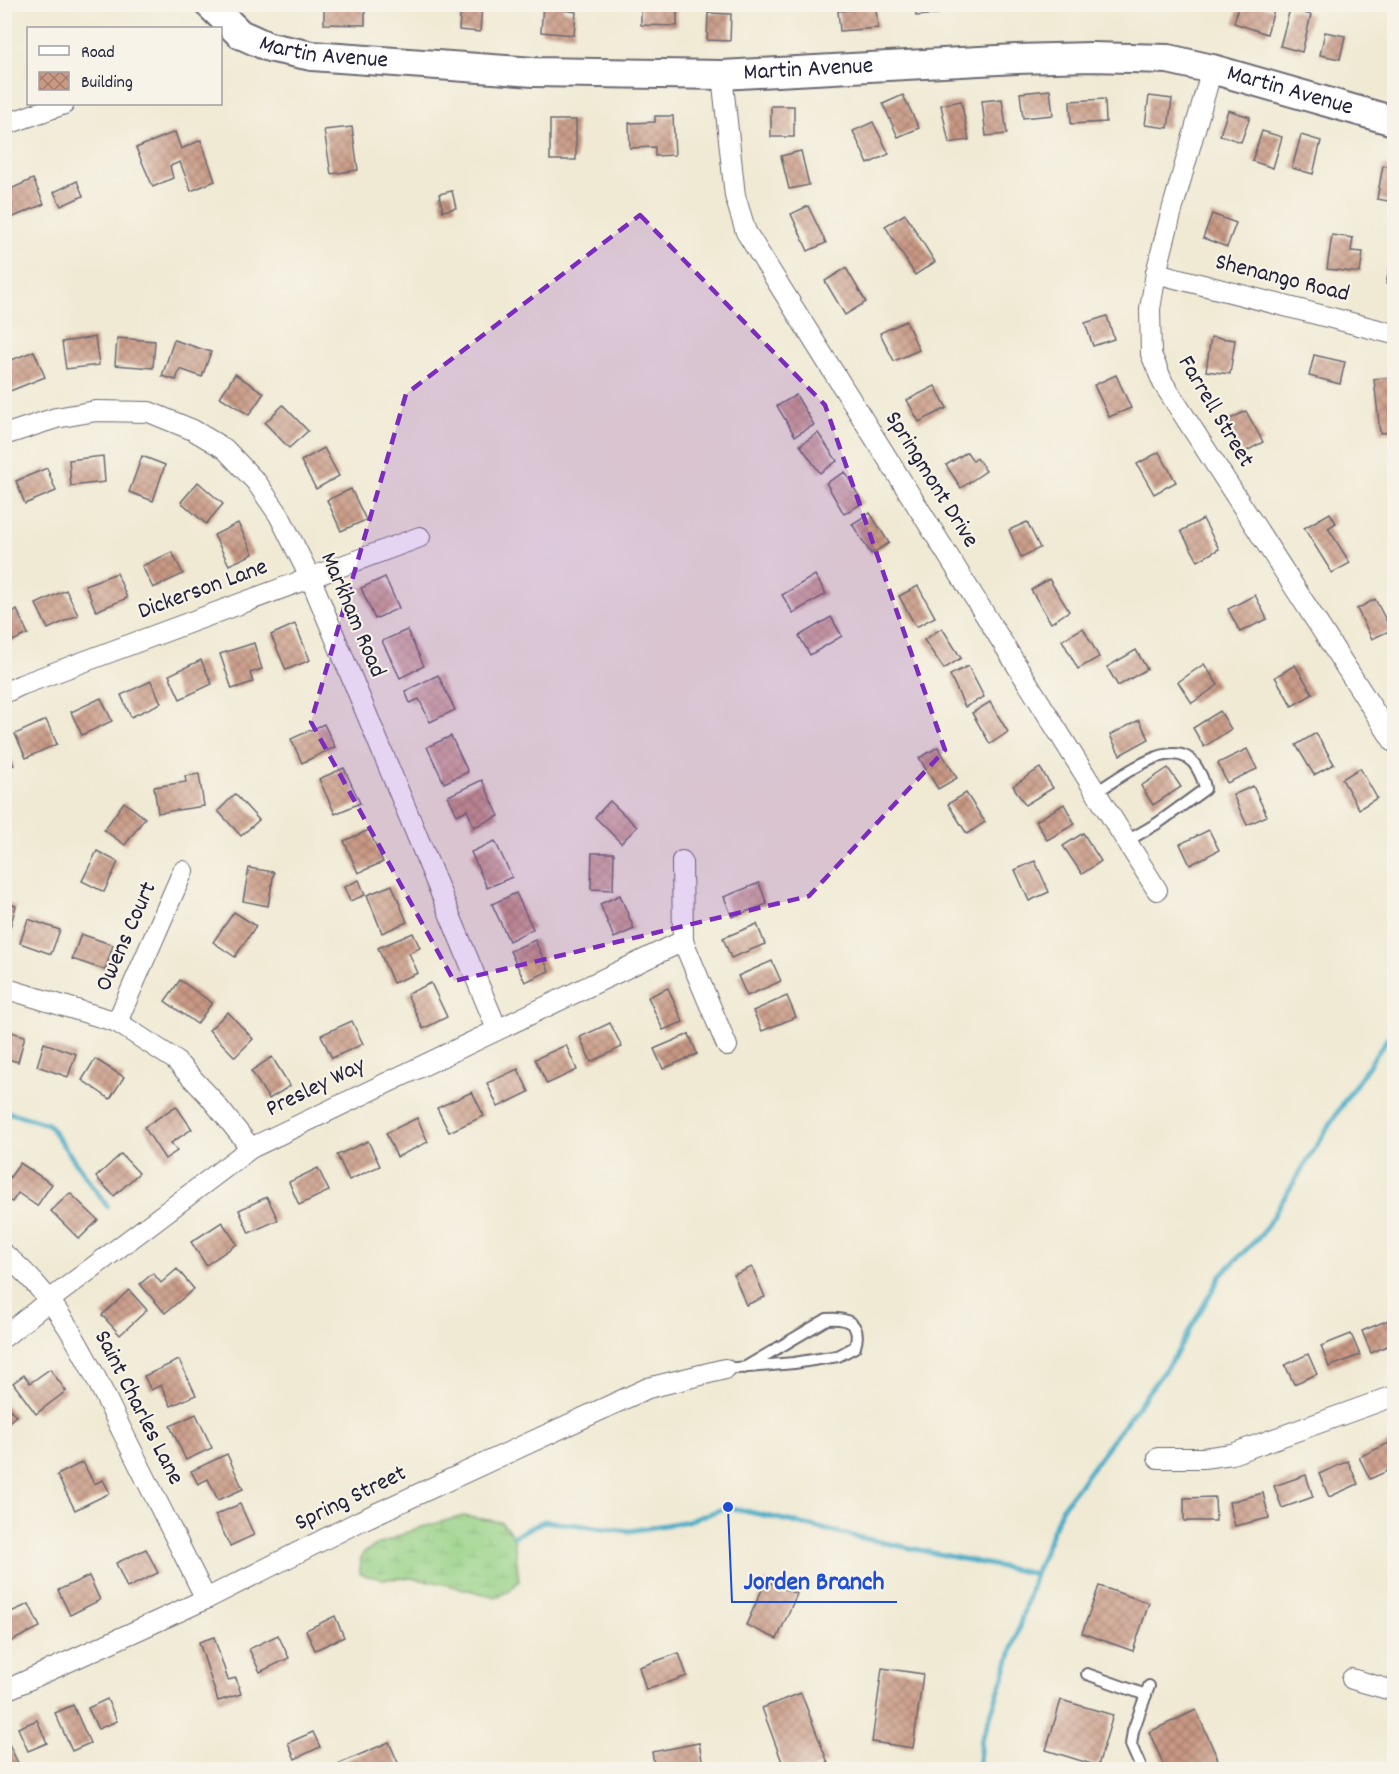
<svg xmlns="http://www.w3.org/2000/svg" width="1399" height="1774" viewBox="0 0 1399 1774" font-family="Dekko,sans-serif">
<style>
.wetland{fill:url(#wetland-marsh);stroke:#5c7a60;stroke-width:1.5}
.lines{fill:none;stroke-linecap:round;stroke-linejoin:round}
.stream{stroke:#45abc5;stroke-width:5}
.building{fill:url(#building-cross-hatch)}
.lane-casing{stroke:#6a6871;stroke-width:14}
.street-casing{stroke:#6a6871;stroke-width:22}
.secondary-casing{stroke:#6a6871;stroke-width:32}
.lane{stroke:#fff;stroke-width:10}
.street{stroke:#fff;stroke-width:20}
.secondary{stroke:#fff;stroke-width:28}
.marked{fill:#7b2cbf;fill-opacity:0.2;stroke:#7b2cbf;stroke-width:4.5;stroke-dasharray:12 8;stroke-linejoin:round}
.labels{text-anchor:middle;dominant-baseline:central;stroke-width:4.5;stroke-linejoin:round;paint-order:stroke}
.street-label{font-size:24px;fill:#22223b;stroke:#f7f3e8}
.leader{fill:none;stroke:#1d4ed8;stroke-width:2}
.callout-dot{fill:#1d4ed8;stroke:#f7f3e8;stroke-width:2}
.callout-label{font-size:26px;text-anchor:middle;font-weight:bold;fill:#1d4ed8;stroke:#f7f3e8;stroke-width:4.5;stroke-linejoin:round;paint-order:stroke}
</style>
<defs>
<pattern id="wetland-marsh" width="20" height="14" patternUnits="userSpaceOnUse" patternTransform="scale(1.5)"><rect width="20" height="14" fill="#96d286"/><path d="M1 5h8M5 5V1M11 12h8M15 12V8" fill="none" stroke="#81b475"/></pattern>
<pattern id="building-cross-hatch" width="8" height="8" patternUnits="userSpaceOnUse" patternTransform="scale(1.5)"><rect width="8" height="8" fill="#c99984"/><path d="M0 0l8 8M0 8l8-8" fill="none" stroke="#a37c6d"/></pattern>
</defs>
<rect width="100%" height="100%" fill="#f7f3e8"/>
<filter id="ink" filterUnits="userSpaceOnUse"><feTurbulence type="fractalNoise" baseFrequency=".0167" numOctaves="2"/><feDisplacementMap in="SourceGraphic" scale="12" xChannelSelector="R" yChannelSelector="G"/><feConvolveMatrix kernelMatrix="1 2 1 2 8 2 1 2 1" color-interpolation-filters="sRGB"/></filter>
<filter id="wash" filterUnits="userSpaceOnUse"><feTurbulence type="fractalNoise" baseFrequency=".008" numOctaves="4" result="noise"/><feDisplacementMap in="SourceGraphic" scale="24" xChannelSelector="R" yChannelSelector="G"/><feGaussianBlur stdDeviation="1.35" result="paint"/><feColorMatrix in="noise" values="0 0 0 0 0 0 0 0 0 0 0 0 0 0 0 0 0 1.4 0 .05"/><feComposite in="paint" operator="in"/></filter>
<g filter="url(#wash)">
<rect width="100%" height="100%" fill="#f0ead4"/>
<path class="wetland" d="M463 1516 501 1522 514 1536 519 1581 510 1591 496 1597 440 1583 410 1578 383 1579 367 1576 360 1573V1561L363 1553 377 1545 415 1529Z"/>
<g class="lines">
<g class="stream">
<path d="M4 1111 48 1124 107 1206"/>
<path d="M514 1536 544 1521 630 1531 688 1521 728 1507 867 1539 1035 1574"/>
<path d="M978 1770 981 1742 1005 1673 1035 1574 1062 1508 1175 1356 1221 1275 1261 1235 1347 1097 1394 1029"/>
</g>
</g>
<g id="blocks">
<g class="building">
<path d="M543 4H564L563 10 576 12 574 35 541 32Z"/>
<path d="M641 4H677V26L641 25Z"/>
<path d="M850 4H867L868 9H876L878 28 840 31 838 11 851 10Z"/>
<path d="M915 4H938V14L916 16Z"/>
<path d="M980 4H1002L1003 6 980 8Z"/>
<path d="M1020 4H1040V7L1020 8Z"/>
<path d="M1239 4H1255L1274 10 1267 34 1234 23Z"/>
<path d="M324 5H365V25L324 24Z"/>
<path d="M461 5H482L480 32 459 30Z"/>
<path d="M1290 9 1311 15 1302 52 1280 46Z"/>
<path d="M708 13 731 14 730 41 707 40Z"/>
<path d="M1325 32 1345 36 1340 59 1320 55Z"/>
<path d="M1050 90 1053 115 1023 118 1020 93Z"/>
<path d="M903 95 919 128 898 137 883 104Z"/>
<path d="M1149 96 1172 99 1168 128 1145 125Z"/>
<path d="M1002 99 1007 134 986 136 982 101Z"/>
<path d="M1105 99 1106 122 1071 124 1070 101Z"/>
<path d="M961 101 969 140 949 143 941 105Z"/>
<rect x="771" y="106" width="23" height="31"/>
<path d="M1228 110 1250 117 1241 142 1220 135Z"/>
<path d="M655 116H673L675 155 655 156V147L630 148 629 123 655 122Z"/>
<rect x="550" y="120" width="26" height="40"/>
<path d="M873 122 889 154 868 164 853 131Z"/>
<path d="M352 127 358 170 331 174 324 130Z"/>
<path d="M1262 131 1282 137 1273 168 1252 161Z"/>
<path d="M175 132 181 149 201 140 215 181 191 191 180 162 170 166 173 178 153 187 136 148Z"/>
<path d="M1301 135 1321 141 1313 174 1292 168Z"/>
<path d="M801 151 809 185 789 189 781 156Z"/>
<path d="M1383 165 1394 168V202L1377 199Z"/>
<path d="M33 179 44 204 4 221V192Z"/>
<path d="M77 181 83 196 61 206 54 192Z"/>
<path d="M452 191 456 208 443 211 439 194Z"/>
<path d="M808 206 826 243 808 251 791 214Z"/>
<path d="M905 214 935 262 915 275 885 226Z"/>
<path d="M1212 214 1236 223 1227 247 1203 238Z"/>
<path d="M1332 235 1353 238 1351 251 1363 252 1360 273 1327 269Z"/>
<path d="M1392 256 1394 257V286L1386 284Z"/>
<path d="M846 268 866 302 845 315 825 281Z"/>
<path d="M1107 316 1114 339 1093 346 1085 323Z"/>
<path d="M906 321 919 350 894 361 880 333Z"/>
<path d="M95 337 99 365 66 369 62 342Z"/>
<path d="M1211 337 1235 340 1230 374 1206 371Z"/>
<path d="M117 338 155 341 153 368 115 365Z"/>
<path d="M174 340 211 352 202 377 180 369 176 380 162 376Z"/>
<path d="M34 351 45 377 10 391 4 377V363Z"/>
<path d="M1314 355 1345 362 1340 384 1309 376Z"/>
<path d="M235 374 264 393 249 415 220 397Z"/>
<path d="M1116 375 1131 408 1109 417 1094 385Z"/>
<path d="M1394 377V432L1380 433 1374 379Z"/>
<path d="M935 386 947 408 919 422 907 400Z"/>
<path d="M796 395 814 425 795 436 777 406Z"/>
<path d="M283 405 308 431 289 448 265 423Z"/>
<path d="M1246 411 1263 442 1243 453 1226 421Z"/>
<path d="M818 433 837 461 820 473 800 445Z"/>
<path d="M324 448 339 476 316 489 301 461Z"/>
<path d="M967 452 973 461 977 458 986 471 961 488 946 465Z"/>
<path d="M1159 452 1176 482 1154 494 1137 464Z"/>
<path d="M103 456 105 482 71 486 69 460Z"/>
<path d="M142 456 165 465 153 501 129 492Z"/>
<path d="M47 468 56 491 25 504 16 481Z"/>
<path d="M845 472 863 503 844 514 826 483Z"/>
<path d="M198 482 223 504 206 524 181 502Z"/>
<path d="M351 489 366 520 341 531 327 500Z"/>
<path d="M870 513 889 543 871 554 852 524Z"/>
<path d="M1330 513 1336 523 1328 528 1350 563 1332 573 1304 528Z"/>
<path d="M1203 519 1219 549 1198 561 1181 531Z"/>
<path d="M1027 522 1040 548 1021 557 1009 530Z"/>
<path d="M238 523 253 554 229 565 214 535Z"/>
<path d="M172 552 183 574 153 588 142 566Z"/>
<path d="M117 573 127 598 96 611 85 585Z"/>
<path d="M815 575 826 594 793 613 782 595Z"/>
<path d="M385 577 399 608 375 619 361 588Z"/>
<path d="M1049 579 1069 611 1051 623 1031 590Z"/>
<path d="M918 586 935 617 916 627 899 596Z"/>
<path d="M66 590 78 615 48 629 36 604Z"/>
<path d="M1255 595 1267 619 1240 632 1228 609Z"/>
<path d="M1375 599 1391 630 1372 639 1357 609Z"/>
<path d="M17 610 28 634 4 645V616Z"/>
<path d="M831 617 842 636 810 655 799 636Z"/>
<path d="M295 624 310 660 286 670 271 635Z"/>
<path d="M942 628 961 658 944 669 924 640Z"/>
<path d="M1083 628 1099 657 1078 669 1062 640Z"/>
<path d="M407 630 424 666 400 678 382 641Z"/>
<path d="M254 643 262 669 250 673 253 682 232 689 220 654Z"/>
<path d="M1136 650 1147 669 1118 686 1107 667Z"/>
<path d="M201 660 212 684 180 699 169 675Z"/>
<path d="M1204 664 1218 685 1192 703 1178 682Z"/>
<path d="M1295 665 1313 694 1292 706 1275 677Z"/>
<path d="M968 666 984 697 965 707 950 675Z"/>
<path d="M438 675 455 710 430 722 419 699 410 703 405 691Z"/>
<path d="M151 681 161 703 131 717 121 695Z"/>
<path d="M101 698 112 721 82 735 71 712Z"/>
<path d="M990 702 1008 732 990 744 972 713Z"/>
<path d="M1220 711 1231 729 1204 747 1193 728Z"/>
<path d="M46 720 57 744 26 758 15 734Z"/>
<path d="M1139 720 1149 739 1120 755 1110 735Z"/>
<path d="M324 724 335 747 302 763 291 739Z"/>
<path d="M1316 733 1334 764 1314 775 1296 745Z"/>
<path d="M451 736 468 772 444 783 427 747Z"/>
<path d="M4 744 14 765 4 769Z"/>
<path d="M938 747 957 778 938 789 919 758Z"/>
<path d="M1247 749 1257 769 1227 783 1218 763Z"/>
<path d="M344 768 360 803 335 814 319 779Z"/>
<path d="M1040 768 1053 788 1025 805 1013 786Z"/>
<path d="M1168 768 1181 787 1153 805 1141 786Z"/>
<path d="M1360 768 1377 798 1359 809 1342 779Z"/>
<path d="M199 774 204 806 158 813 154 787 186 782 185 776Z"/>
<path d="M482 780 499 816 474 827 467 810 457 815 448 796Z"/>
<path d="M1253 786 1267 816 1247 825 1233 795Z"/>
<path d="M966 793 985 822 967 834 948 804Z"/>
<path d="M235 794 259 820 241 836 218 811Z"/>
<path d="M610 801 637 827 621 843 595 817Z"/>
<path d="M124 802 145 818 125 845 104 830Z"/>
<path d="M1064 804 1075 824 1047 840 1036 821Z"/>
<path d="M369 830 383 862 358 873 344 841Z"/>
<path d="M1209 830 1219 850 1190 865 1180 844Z"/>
<path d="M1083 833 1101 861 1082 874 1063 846Z"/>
<path d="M495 841 512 877 487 888 471 852Z"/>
<path d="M97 851 118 862 104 892 82 881Z"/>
<path d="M592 853H614L613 890 591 889Z"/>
<path d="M1035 861 1049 892 1029 901 1015 870Z"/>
<path d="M249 868 274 872 268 906 243 901Z"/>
<path d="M359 880 365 895 350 901 344 887Z"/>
<path d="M759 883 767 904 732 917 724 897Z"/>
<path d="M392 885 407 922 382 933 367 895Z"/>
<path d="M516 893 533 929 509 941 492 904Z"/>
<path d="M620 895 634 929 614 938 600 904Z"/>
<path d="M4 902 16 906 9 931 4 930Z"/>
<path d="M234 912 256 926 235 957 213 942Z"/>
<path d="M28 919 60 930 51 954 20 943Z"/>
<path d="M757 924 765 944 731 958 723 938Z"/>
<path d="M413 933 420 948 409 953 418 973 393 983 378 948Z"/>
<path d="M81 934 113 945 105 970 72 959Z"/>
<path d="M535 940 549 971 525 982 510 951Z"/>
<path d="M772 961 781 981 747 996 738 976Z"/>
<path d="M180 980 212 1003 197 1024 165 1001Z"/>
<path d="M431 983 447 1017 423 1029 407 994Z"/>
<path d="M668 988 683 1022 663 1030 648 997Z"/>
<path d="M787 996 796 1017 762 1031 753 1011Z"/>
<path d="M228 1012 253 1039 235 1057 209 1030Z"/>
<path d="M352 1021 363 1044 332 1058 321 1035Z"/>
<path d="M610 1023 622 1047 591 1062 580 1037Z"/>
<path d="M4 1030 25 1036 18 1062 4 1058Z"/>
<path d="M689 1034 697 1054 663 1069 654 1049Z"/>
<path d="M44 1043 76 1054 68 1077 37 1066Z"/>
<path d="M566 1045 577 1070 547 1084 535 1059Z"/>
<path d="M272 1057 290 1086 269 1099 251 1071Z"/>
<path d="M95 1059 124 1077 110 1099 82 1080Z"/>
<path d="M518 1069 529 1092 498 1107 487 1083Z"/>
<path d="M472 1092 484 1116 449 1132 437 1108Z"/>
<path d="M176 1106 192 1129 171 1143 177 1151 165 1159 144 1127Z"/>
<path d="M417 1118 428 1142 397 1157 386 1133Z"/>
<path d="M368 1141 380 1166 349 1180 337 1155Z"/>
<path d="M121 1154 139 1173 114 1196 96 1177Z"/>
<path d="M20 1163 52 1184 37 1206 18 1193 12 1202 4 1198V1186Z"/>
<path d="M318 1168 329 1191 299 1205 289 1182Z"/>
<path d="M70 1193 98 1220 79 1239 51 1211Z"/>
<path d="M267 1197 278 1220 249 1233 239 1210Z"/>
<path d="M222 1222 237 1244 206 1265 191 1242Z"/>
<path d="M752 1267 765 1297 746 1305 734 1275Z"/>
<path d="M177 1269 194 1289 165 1313 140 1284 153 1273 161 1283Z"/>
<path d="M129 1290 147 1310 120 1335 102 1315Z"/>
<path d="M1393 1318 1394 1343 1371 1353 1362 1331Z"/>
<path d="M1351 1334 1360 1355 1329 1367 1321 1346Z"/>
<path d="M1308 1354 1317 1374 1294 1384 1285 1365Z"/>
<path d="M179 1360 196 1395 171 1406 161 1385 151 1390 144 1376Z"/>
<path d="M50 1369 66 1391 36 1414 13 1383 24 1375 30 1383Z"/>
<path d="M4 1403 16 1416 4 1426Z"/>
<path d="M196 1414 212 1448 186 1460 170 1426Z"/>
<path d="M1389 1443 1394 1454V1468L1370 1479 1359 1457Z"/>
<path d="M227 1454 243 1489 218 1500 208 1479 198 1484 191 1471Z"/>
<path d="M1348 1461 1358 1484 1329 1497 1319 1474Z"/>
<path d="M83 1462 94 1484 103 1480 110 1493 75 1510 57 1475Z"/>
<path d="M1306 1475 1313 1497 1282 1508 1274 1486Z"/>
<path d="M1263 1493 1269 1518 1235 1526 1229 1502Z"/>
<path d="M1215 1497 1216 1521H1184V1498Z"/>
<path d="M240 1504 254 1535 230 1546 215 1515Z"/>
<path d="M146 1549 158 1573 127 1588 116 1563Z"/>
<path d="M89 1576 100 1600 70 1615 58 1590Z"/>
<path d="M766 1581 797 1594 777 1639 746 1625Z"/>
<path d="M1099 1586 1149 1603 1133 1651 1082 1633Z"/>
<path d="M29 1604 40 1627 10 1642 4 1632V1615Z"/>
<path d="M335 1616 344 1637 315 1650 306 1630Z"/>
<path d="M278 1635 289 1658 260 1672 249 1649Z"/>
<path d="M214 1637 228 1680 236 1678 241 1694 218 1701 199 1642Z"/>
<path d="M679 1653 687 1676 646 1690 639 1667Z"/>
<path d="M882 1668 923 1674 913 1748 872 1742Z"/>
<path d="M801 1693 828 1763 810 1770H785L762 1708Z"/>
<path d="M107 1699 117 1721 98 1729 88 1708Z"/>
<path d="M1061 1700 1113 1715 1098 1766 1046 1750Z"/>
<path d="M73 1705 90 1743 72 1751 55 1713Z"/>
<path d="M1196 1710 1219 1762 1203 1770H1166L1149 1732Z"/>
<path d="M37 1720 47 1743 28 1751 18 1728Z"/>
<path d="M313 1732 320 1747 295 1759 288 1743Z"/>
<path d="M4 1734 18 1763 4 1769Z"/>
<path d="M389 1742 399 1765 388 1770H340L338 1764Z"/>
<path d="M699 1743 704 1770H655L652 1752Z"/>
</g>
</g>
</g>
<g filter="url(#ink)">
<use href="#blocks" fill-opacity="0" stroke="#6a6871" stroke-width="1.5"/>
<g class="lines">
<g class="lane-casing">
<g id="lane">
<path d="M1096 792C1120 778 1176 731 1197 768 1201 775 1204 780 1205 789L1158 823 1127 841"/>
<path d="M725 1369 794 1363 838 1356 855 1347C862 1324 848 1317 827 1319L744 1368"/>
<path d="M1087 1674 1146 1695"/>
<path d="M1142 1770 1131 1745 1133 1731 1149 1686"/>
</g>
</g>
<g class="street-casing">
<g id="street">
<path d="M1212 69 1171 214 1156 273 1150 309 1151 354 1163 383 1394 742"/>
<path d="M722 75 735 196 746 232 1157 890"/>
<path d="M4 125 64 104"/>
<path d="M1156 273 1394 334"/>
<path d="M4 435 56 418 96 411 149 412 193 430 225 449 257 483 279 515 310 577 497 1029"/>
<path d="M4 693 21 685 420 537"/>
<path d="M682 861 683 941 727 1046"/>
<path d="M4 988 117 1022 174 1059 209 1096 251 1148"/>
<path d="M117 1022 183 871"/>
<path d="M4 1254C63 1301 90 1366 122 1431 150 1487 178 1543 206 1599"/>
<path d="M4 1337 51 1299 251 1148 683 941"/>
<path d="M1158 1458H1203L1232 1454 1394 1396"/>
<path d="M1352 1679 1394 1691"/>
<path d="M4 1691 206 1599 360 1521 648 1388 725 1369"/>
</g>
</g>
<g class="secondary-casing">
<g id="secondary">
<path id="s1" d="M209 4 240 34 269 47 312 56 534 72 722 75 1016 59 1091 57 1168 59 1212 69 1394 121"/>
</g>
</g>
<use href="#lane" class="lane"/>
<use href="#street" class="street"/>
<use href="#secondary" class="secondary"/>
</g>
</g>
<path class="marked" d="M640 215 825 405 945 750 809 896 454 981 311 722 406 394Z"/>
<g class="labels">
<g class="street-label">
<text stroke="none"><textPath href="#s1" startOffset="130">Martin Avenue</textPath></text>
<text stroke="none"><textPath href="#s1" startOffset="616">Martin Avenue</textPath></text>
<text stroke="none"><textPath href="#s1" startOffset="1102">Martin Avenue</textPath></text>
<text transform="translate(1282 279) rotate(14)">Shenango Road</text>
<text transform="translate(1215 412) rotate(59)">Farrell Street</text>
<text transform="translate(931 480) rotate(58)">Springmont Drive</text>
<text transform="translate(203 590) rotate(-20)">Dickerson Lane</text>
<text transform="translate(352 615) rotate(67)">Markham Road</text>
<text transform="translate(127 937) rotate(-66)">Owens Court</text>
<text transform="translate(316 1088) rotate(-26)">Presley Way</text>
<text transform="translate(138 1408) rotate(63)">Saint Charles Lane</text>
<text transform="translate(351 1499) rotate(-26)">Spring Street</text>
</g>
</g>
<path class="leader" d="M728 1507L732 1602H897"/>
<circle class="callout-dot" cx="728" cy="1507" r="6"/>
<g class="callout-label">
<text x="814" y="1589">Jorden Branch</text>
</g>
<rect width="1399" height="1774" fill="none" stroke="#f7f3e8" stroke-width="24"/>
<rect x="27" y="27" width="195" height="78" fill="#f7f3e8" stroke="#a29fa3" stroke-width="1.5"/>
<rect x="39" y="46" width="30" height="9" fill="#ffffff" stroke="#a29fa3" stroke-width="1.5"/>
<text x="81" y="57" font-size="18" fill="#22223b">Road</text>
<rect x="39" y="72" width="30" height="18" fill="url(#building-cross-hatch)" stroke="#a29fa3" stroke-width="1.5"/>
<text x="81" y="87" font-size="18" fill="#22223b">Building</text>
</svg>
